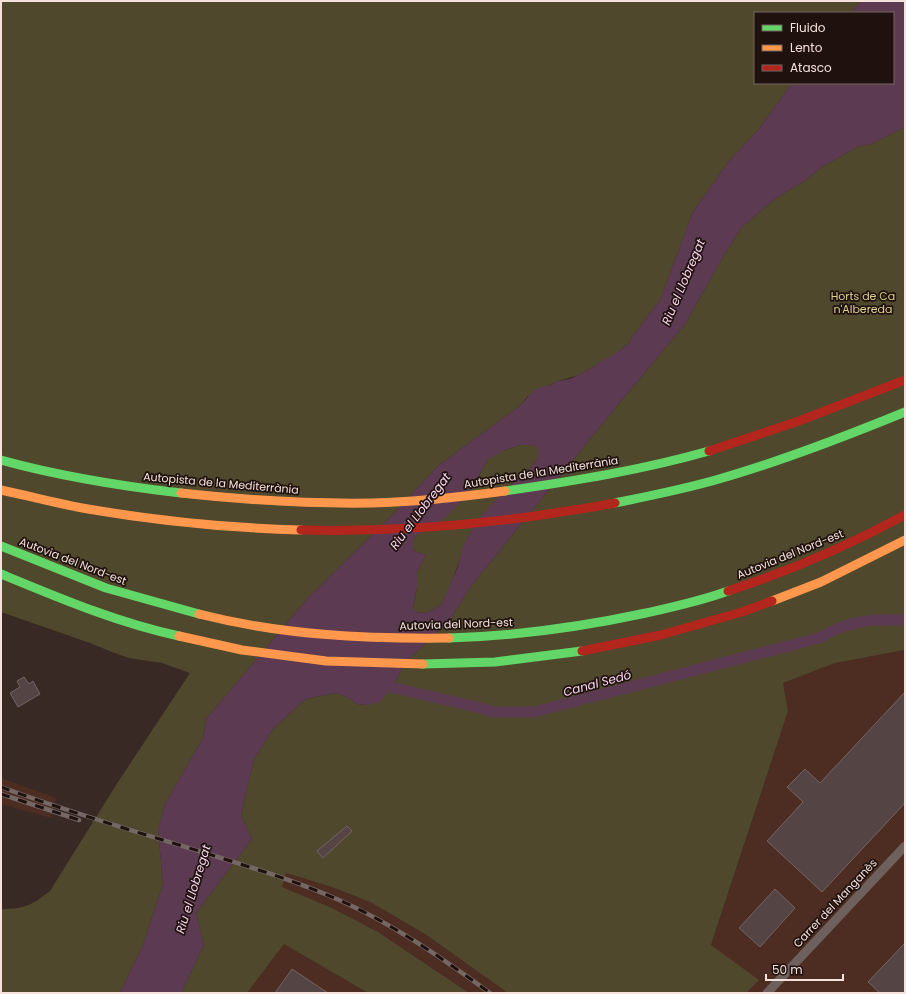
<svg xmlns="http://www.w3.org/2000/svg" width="906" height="994" viewBox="0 0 906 994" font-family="Poppins,sans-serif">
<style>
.built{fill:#4d2c21}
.green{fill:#4f482c}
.water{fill:#5c3b52;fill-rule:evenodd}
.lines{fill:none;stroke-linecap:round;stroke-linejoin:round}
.canal{stroke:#5c3b52;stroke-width:11}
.building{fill:#544544;stroke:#736464}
.street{stroke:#6e605c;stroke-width:9}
.fast{stroke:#63d668;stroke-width:9}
.slow{stroke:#ff974d;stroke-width:9}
.jam{stroke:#b3261e;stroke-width:9}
.rail-casing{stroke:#746764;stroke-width:4.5}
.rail{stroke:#1f120e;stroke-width:3;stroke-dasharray:9;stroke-linecap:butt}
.labels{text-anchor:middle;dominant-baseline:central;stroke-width:3.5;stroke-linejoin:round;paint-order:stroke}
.park-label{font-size:11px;fill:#dfd38c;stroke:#1f120e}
.street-label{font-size:11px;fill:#f6e2dc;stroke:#1f120e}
.water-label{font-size:12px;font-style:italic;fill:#fcd6f2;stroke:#1f120e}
</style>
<rect width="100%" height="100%" fill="#392924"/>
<g class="built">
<path d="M905 650V993H746L711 946 788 711 783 683 835 663Z"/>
<path d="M1 778 56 798 51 818 1 804Z"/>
<path d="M286 873 332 887 370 902 425 934 508 993H469L378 932 332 908 281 887Z"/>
<path d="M284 944 368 993H247Z"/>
</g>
<g class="green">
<path d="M1 1H861L851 13H755V83H792L759 129 729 161 693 212 660 300 632 337 629 343 614 355 579 375 558 381 527 397 521 405 439 465 391 516 308 598 206 719 203 738 166 802 158 829 163 884 143 945 120 993H1V909C25 909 32 905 50 891L118 782 190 673 162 663 129 658 112 652 90 643 1 612Z"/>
<path d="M905 127V650L835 663 783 683 788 711 711 945 759 980 746 993H508L425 934 370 902 332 887 286 873 282 887 332 908 378 932 469 993H368L284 944 247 993H181L204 945 196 913 252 839 241 815 254 759 273 729 297 707 305 700 315 697 337 693 347 697 357 704 367 705 386 693 393 686 405 663 449 621 471 586 608 417 685 324 723 257 742 227 776 198 806 180 822 167 850 151 860 146 871 144Z"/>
<path d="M520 445H532L538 447V458L528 471 512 483 476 524 468 537 452 581 441 605 426 613 416 612 413 608 417 588V572L426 555 417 552 413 549V541L416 536 477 479 488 459 497 453Z"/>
</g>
<path class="water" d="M861 1H905V127L871 144 860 146 850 151 822 167 806 180 776 198 742 227 723 257 685 324 608 417 471 586 449 621 405 663 393 686 380 702 367 705 357 704 347 697 337 693 315 697 305 700 297 707 273 729 254 759 241 815 252 839 196 913 204 945 181 993H120L143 945 163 884 158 829 166 802 203 738 206 719 308 598 391 516 439 465 521 405 534 390 544 386H549L558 381 570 379 588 370 622 349 629 343 632 337 660 300 693 212 729 161 759 129 792 83H893V13H851ZM520 445H532L538 447V458L528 471 508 487 479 518 464 544 457 569 441 605 426 613 416 612 413 607 417 588V572L426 555 417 552 413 549V541L416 536 438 523 447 516 462 500 477 479 488 459 503 451Z"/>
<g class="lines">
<path class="canal" d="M377 684 481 708 493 712H534L819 638C850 620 870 619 905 620"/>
</g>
<g class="building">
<path d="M24 677 29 684 33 681 40 694 18 707 10 693 20 687 17 681Z"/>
<path d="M905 692V803L822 892 767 841 803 802 787 787 805 769 820 783Z"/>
<path d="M347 826 352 831 323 858 317 851Z"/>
<path d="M775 889 795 908 760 947 739 928Z"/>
<path d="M905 943V993H880L868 982Z"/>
<path d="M292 969 328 993H275Z"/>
</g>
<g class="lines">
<path class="street" d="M767 993 905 846"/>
<g class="fast">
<path d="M1 460C59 476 121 486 181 493"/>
<path d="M505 491C574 481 642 470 709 451"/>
<path d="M615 503C649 496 685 489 719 479 782 461 844 437 905 412"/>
<path d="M1 546 106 588 199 614"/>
<path d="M1 574C59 598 118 623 179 636"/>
<path d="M449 638C515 636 581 627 646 613 673 607 701 601 728 591"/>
<path d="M423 664 495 662 582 651"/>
</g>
<g class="slow">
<path d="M1 490C30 496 59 504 88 509 158 521 229 528 301 530"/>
<path d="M181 493C244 500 308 504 372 503 416 502 461 497 505 491"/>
<path d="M772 601 821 582 905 540"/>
<path d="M199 614C281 635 365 639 449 638"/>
<path d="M179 636 242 650 326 661 423 664"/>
</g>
<g class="jam">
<path d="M709 451 799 421 905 380"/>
<path d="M301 530C386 532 471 526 555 513 575 510 595 507 615 503"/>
<path d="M728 591C790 571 848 546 905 515"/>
<path d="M582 651 661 635 742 612 772 601"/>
</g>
<g class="rail-casing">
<g id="rail">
<path d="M1 787C66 811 133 831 199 851 246 866 294 880 339 900 393 924 442 958 490 993"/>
<path d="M1 794 79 820"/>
</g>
</g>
<use href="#rail" class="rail"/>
</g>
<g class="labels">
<g class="park-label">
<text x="863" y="296">Horts de Ca<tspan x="863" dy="13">n'Albereda</tspan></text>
</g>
<g class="street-label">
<text transform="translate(541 472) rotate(-9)">Autopista de la Mediterrània</text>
<text transform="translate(221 483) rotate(5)">Autopista de la Mediterrània</text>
<text transform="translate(790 554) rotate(-22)">Autovia del Nord-est</text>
<text transform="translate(73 561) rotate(21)">Autovia del Nord-est</text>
<text transform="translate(456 624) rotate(-2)">Autovia del Nord-est</text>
<text transform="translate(835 903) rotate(-47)">Carrer del Manganès</text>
</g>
<g class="water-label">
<text transform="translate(683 282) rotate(-67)">Riu el Llobregat</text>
<text transform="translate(420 511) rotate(-53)">Riu el Llobregat</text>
<text transform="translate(597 683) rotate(-15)">Canal Sedó</text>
<text transform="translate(193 889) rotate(-73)">Riu el Llobregat</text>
</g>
</g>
<rect width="906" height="994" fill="none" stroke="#f6e2dc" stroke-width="4"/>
<rect x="754" y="12" width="140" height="72" fill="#1f120e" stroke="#756560"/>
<rect x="762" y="25" width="20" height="6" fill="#63d668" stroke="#756560"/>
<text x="790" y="32" font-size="12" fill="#f6e2dc">Fluido</text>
<rect x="762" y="45" width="20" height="6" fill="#ff974d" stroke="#756560"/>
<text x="790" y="52" font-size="12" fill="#f6e2dc">Lento</text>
<rect x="762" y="65" width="20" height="6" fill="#b3261e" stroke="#756560"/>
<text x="790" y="72" font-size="12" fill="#f6e2dc">Atasco</text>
<path d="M766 974v6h77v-6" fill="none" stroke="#f6e2dc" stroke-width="2"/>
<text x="772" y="974" font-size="12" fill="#f6e2dc" stroke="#1f120e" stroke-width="3" paint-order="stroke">50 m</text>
</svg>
